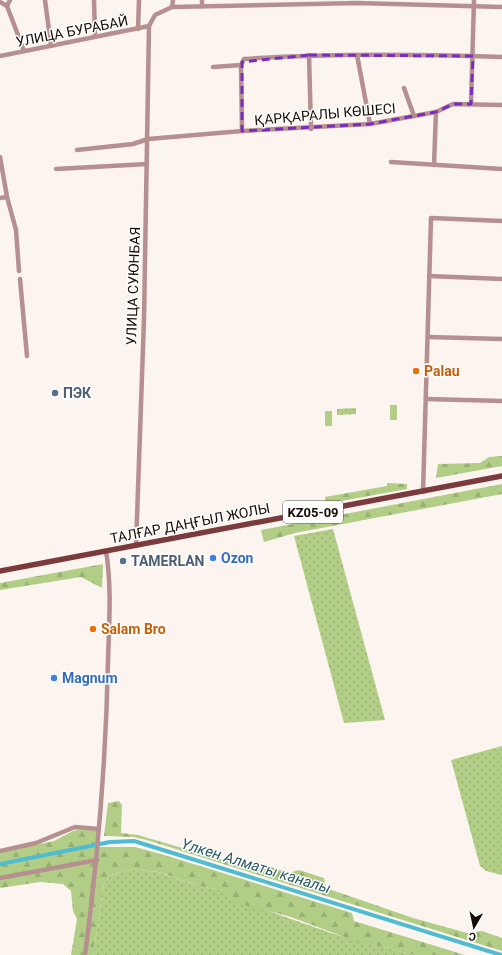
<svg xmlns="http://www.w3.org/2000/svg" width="502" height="955" viewBox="0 0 502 955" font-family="Roboto,sans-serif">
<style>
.grass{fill:url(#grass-dots)}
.forest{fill:url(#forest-firs)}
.pitch{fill:#b2ce86}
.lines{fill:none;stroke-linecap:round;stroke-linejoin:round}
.canal{stroke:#4fbcd3;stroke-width:4}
.minor{stroke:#b69090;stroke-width:4.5}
.major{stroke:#7b3b3e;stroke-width:5.5}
.marked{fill:none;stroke:#7b2cbf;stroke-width:3;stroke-dasharray:8 5;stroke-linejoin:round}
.food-dot{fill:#e8710a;stroke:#fff;stroke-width:1.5}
.service-dot{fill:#5c6f8a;stroke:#fff;stroke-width:1.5}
.shop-dot{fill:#3f7fe0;stroke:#fff;stroke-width:1.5}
.labels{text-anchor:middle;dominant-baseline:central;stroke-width:3;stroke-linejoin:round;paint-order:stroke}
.shield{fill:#fff;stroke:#5d5550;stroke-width:1}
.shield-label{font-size:13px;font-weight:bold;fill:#170c05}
.street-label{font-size:14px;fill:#170c05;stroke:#fff}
.food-label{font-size:14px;font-weight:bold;fill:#c56008;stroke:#fff;text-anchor:start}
.service-label{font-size:14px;font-weight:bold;fill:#4e5e75;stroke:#fff;text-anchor:start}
.shop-label{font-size:14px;font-weight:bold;fill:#366cbe;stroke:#fff;text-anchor:start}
.water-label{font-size:15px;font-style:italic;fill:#285761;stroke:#fff}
</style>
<defs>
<pattern id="grass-dots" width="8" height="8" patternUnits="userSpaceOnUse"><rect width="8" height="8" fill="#b2ce86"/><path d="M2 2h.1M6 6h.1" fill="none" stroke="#98b072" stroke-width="1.8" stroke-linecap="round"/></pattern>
<pattern id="forest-firs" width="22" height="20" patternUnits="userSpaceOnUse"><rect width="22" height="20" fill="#b2ce86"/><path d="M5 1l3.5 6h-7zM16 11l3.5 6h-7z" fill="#98b072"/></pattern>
</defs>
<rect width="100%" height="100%" fill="#fbf4ef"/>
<g class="grass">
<path d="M356 408V414L337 415V409Z"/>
<path d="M333 529 385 720 344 723 294 536Z"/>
<path d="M502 746V875L486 871 480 866 451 760Z"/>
<path d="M130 869 158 872 199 886 221 890 274 913 334 934 414 955H93L104 884 109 876Z"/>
</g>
<g class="forest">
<path d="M502 456V466L436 478 438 464 480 463 489 457Z"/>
<path d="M387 483 407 484V489L325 504V497L387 486Z"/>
<path d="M502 484V494L295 533 264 542 261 530Z"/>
<path d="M103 564 102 588 81 577 0 590V583Z"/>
<path d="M119 801 122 805 121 833 138 835 257 870 264 864 288 873 299 870 324 878 326 888 413 918 467 933 482 931 502 938V951L150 841 134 837 104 836 108 803Z"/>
<path d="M82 829 97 831 96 847H135L161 854 352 913 354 921 465 955H414L347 938 288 916 248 906 237 902 221 890 199 886 159 872 130 869 109 876 104 884 93 955H71L77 919 73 911 71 891 63 884 40 882 0 888V852L54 841 73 831Z"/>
</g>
<g class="pitch">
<rect x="390" y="405" width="7" height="15"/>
<rect x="325" y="411" width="7" height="15"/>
</g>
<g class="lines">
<path class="canal" d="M0 864 110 842 134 841 501 955"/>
<g class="minor">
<path d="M45 0 51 46"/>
<path d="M94 0 95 37"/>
<path d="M0 2 7 6 24 51"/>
<path d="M7 6 10 0"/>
<path d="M202 6V0"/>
<path d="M172 7 173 0"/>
<path d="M138 29 139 0"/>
<path d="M309 55 311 129"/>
<path d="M357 55 370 124"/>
<path d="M0 56 149 26"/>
<path d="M241 65 242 131"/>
<path d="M213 67 241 65 244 59C330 53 416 54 502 57"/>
<path d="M404 88 414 116"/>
<path d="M471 104 474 0"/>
<path d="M77 150 133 144 148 139 242 131 370 124 436 112 453 104 502 105"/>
<path d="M0 157 7 197 0 198"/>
<path d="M391 162 502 169"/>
<path d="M434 165 436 112"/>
<path d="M56 169 147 164"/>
<path d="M7 197 16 230 19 271"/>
<path d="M429 276 502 279"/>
<path d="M20 279 27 356"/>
<path d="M428 337 502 339"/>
<path d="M427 399 502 401"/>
<path d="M423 492 431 218 502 221"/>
<path d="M136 546 144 319 149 26 155 15 172 7 357 3 502 7"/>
<path d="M0 851 36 843 75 827 99 829"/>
<path d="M0 878 97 860"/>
<path d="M85 955C98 857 106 760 108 661 109 625 112 587 106 551"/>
</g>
<path class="major" d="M0 571 502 476"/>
</g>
<path class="marked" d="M309 55 473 56 471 104H453L436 112 370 124 242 131V62Z"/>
<g class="food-dot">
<circle cx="416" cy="371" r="4"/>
<circle cx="93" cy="629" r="4"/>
</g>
<g class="service-dot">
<circle cx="55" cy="393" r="4"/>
<circle cx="123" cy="561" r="4"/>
</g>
<g class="shop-dot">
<circle cx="213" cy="558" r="4"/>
<circle cx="54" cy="678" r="4"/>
</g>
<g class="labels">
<rect class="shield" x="283" y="501" width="60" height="22" rx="3"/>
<g class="shield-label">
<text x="313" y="512">KZ05-09</text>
</g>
<g class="street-label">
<text transform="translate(72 31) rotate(-11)">УЛИЦА БУРАБАЙ</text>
<text transform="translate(325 114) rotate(-5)">ҚАРҚАРАЛЫ КӨШЕСІ</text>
<text transform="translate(133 286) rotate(-88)">УЛИЦА СУЮНБАЯ</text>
<text transform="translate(190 523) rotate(-11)">ТАЛҒАР ДАҢҒЫЛ ЖОЛЫ</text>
</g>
<g class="food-label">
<text x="424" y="371">Palau</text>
<text x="101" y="629">Salam Bro</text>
</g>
<g class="service-label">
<text x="63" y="393">ПЭК</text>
<text x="131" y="561">TAMERLAN</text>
</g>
<g class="shop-label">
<text x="221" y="558">Ozon</text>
<text x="62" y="678">Magnum</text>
</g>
<g class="water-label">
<text transform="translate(256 866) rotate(17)">Үлкен Алматы каналы</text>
</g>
</g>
<g transform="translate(474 927) rotate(189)" stroke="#ffffff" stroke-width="3" paint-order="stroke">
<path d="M0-3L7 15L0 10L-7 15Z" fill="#170c05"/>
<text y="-6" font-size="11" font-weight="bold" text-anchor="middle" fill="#170c05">С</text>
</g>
</svg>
